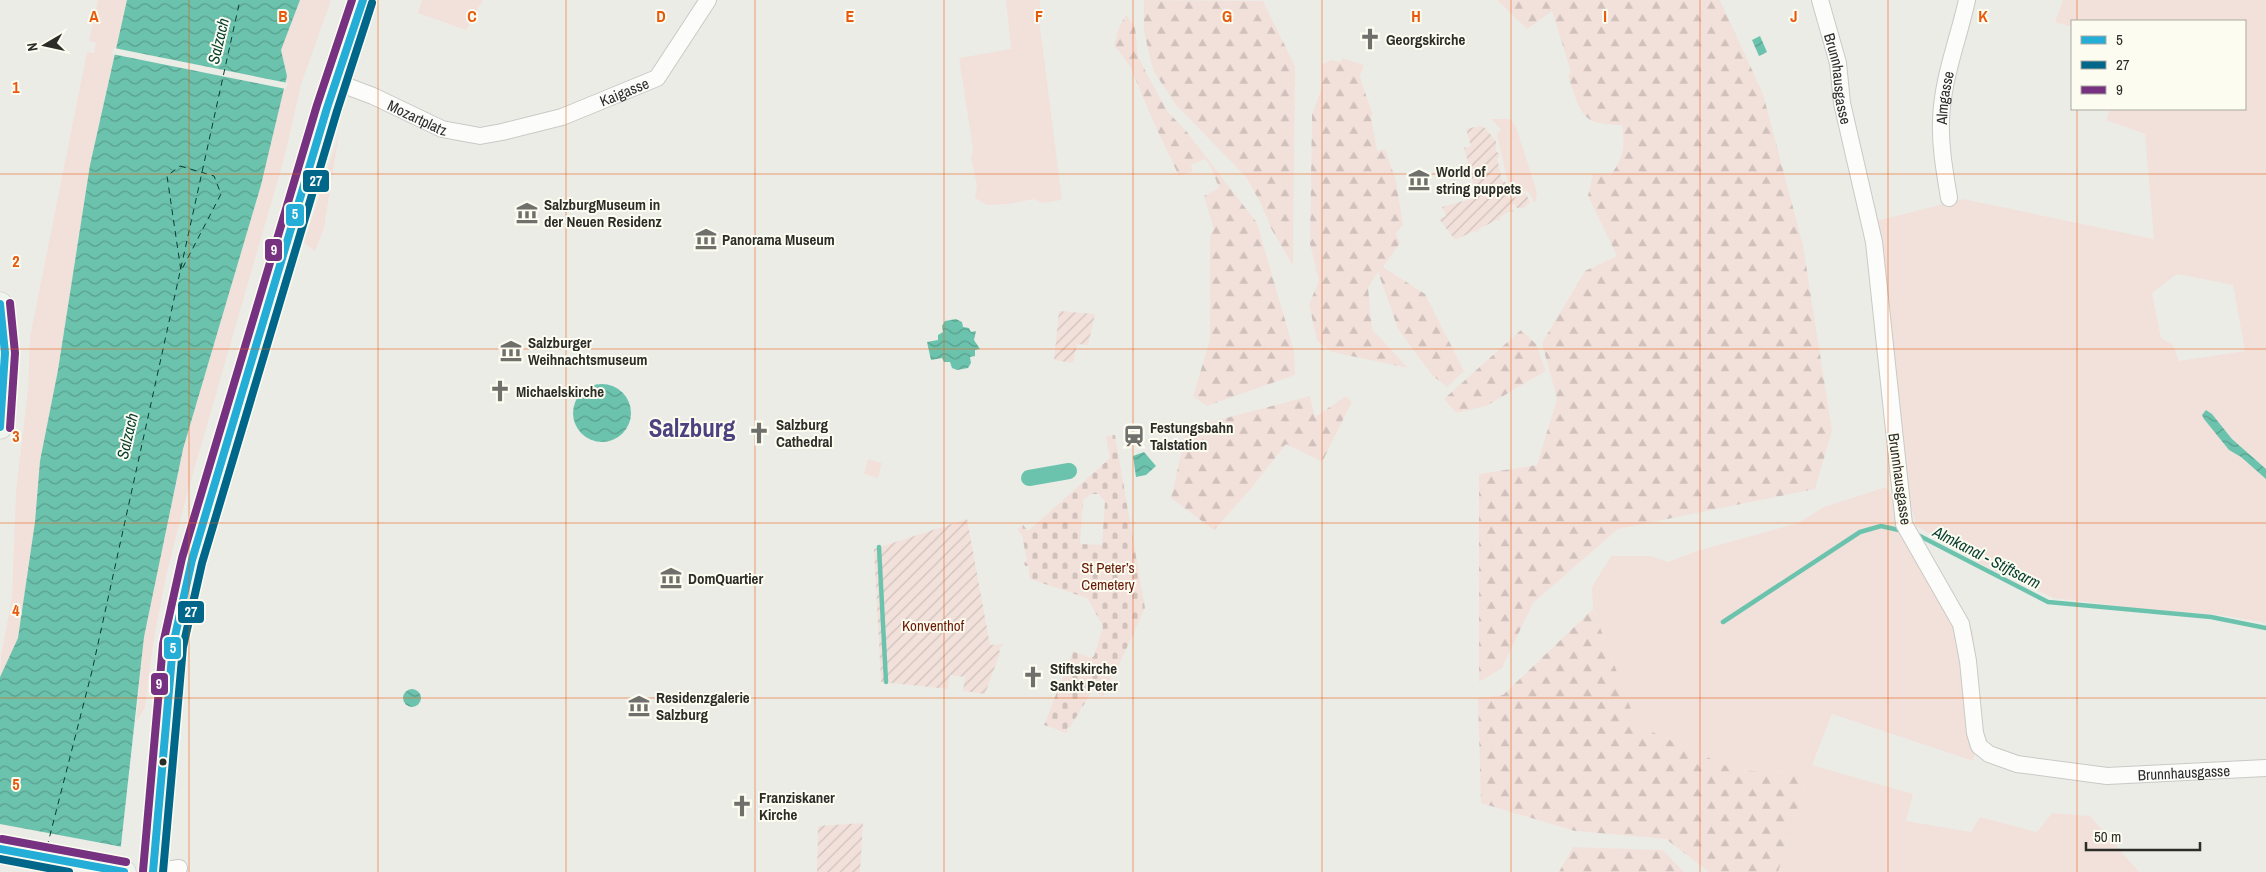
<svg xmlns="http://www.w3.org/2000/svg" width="2266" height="872" viewBox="0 0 2266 872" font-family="'Archivo Narrow',sans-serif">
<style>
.grass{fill:#f2e1db;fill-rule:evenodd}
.forest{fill:url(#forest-firs)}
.cemetery{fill:url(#cemetery-stones);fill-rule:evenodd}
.garden{fill:url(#garden-furrows)}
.water{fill:url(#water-waves)}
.pier{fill:#ecece7}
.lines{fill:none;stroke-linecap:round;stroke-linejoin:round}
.stream{stroke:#6cc3ad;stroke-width:4.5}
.canal{stroke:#6cc3ad;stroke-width:16}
.ferry{stroke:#053d30;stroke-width:1;stroke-dasharray:6 5;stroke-linecap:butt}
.street-casing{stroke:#c9c9c5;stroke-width:18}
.secondary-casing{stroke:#c9c9c5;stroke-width:25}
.street{stroke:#fcfcfb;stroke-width:16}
.secondary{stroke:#f0f4ef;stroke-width:24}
.bus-1-casing{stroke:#fcfcf1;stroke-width:11}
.bus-2-casing{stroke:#fcfcf1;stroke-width:11}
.bus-3-casing{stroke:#fcfcf1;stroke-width:11}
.bus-1{stroke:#23add7;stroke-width:8}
.bus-2{stroke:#00678b;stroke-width:8}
.bus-3{stroke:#763180;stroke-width:8}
.grid{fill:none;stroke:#e8590c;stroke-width:1;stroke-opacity:0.55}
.bus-dot{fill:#2c2c28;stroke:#fcfcf1;stroke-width:2}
.labels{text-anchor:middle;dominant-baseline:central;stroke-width:4;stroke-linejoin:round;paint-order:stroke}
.poi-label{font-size:15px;font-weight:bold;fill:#2c2c28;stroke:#fcfcf1;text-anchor:start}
.street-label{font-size:15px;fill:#2c2c28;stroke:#fcfcf1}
.park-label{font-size:15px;fill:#691804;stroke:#fcfcf1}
.water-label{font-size:16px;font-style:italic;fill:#053d30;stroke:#fcfcf1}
.town-label{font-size:25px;font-weight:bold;fill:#4d417f;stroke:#fcfcf1}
.grid-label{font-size:16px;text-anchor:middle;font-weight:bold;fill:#e8590c;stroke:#fcfcf1;stroke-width:4;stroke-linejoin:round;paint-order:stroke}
.line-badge{stroke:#fcfcf1;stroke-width:2}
.badge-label{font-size:14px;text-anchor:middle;font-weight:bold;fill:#fff}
</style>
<defs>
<pattern id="forest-firs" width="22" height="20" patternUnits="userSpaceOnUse" patternTransform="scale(1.25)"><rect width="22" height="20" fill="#f2e1db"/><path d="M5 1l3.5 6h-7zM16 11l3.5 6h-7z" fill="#d0c1bc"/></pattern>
<pattern id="cemetery-stones" width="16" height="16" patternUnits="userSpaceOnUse" patternTransform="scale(1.25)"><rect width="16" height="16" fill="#f2e1db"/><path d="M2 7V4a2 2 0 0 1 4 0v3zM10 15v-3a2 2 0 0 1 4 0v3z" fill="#d0c1bc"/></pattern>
<pattern id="garden-furrows" width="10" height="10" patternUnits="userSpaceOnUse" patternTransform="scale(1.25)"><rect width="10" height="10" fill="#f2e1db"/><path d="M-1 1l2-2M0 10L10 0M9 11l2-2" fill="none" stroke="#d0c1bc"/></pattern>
<pattern id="water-waves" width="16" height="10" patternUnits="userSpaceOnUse" patternTransform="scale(1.25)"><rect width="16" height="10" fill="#6cc3ad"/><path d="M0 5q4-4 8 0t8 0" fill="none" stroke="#599f8d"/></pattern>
</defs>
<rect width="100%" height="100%" fill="#ecece7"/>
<g class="grass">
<path d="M98 0H127L90 165 58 370 40 461 35 522 18 638 0 677 1 656 12 597 16 491 28 389 30 337 87 52 94 53 96 43 89 41Z"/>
<path d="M300 0H331L301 85 284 159 188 491 166 576 153 644 145 708 136 722 144 637 183 449 261 185 287 76 281 50Z"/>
<path d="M422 0H483L466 30 418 13Z"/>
<path d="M1006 0H1040V26L1062 200 1042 203 1034 199 1008 204 987 205 975 198 977 186 971 158 973 150 959 58 1011 49Z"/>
<path d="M2063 0H2266V469L2232 439 2212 414 2204 419 2229 450 2241 457 2266 479V623L2220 615 2143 609 2053 598 1981 564 1916 526 1904 478 1876 221 1963 199 2154 239 2145 134 2106 120 2110 109H2245V21H2072V27L2055 22ZM2177 274 2233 285 2245 351 2179 361 2173 345 2161 338 2152 293Z"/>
<path d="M315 115 268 267V259L310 118Z"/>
<path d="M1491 119H1510L1516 127 1537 192 1536 201 1533 202C1531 190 1523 188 1512 193L1507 180 1497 134 1501 130Z"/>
<path d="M339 133 324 228 315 251 304 243Z"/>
<path d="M868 459 882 463 878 478 864 474Z"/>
<path d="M1886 487 1973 631 1981 728 1973 761 1832 714 1812 765 1913 794 1906 821 1971 832 1980 817 2037 832 2052 813 2090 816 2139 872H1778L1808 774 1736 770 1637 725 1593 609 1592 587 1611 556H1651L1668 562 1697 551 1798 523 1824 507Z"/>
</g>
<g class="forest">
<path d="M1144 0 1263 1 1295 66 1293 266 1272 230 1260 202 1246 177 1176 105 1153 70 1144 31Z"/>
<path d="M1497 0H1720L1763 94 1803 245 1832 431 1815 489 1618 529 1533 603 1502 668 1479 682V474L1537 465 1557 399 1542 343 1585 271 1617 256 1588 196 1593 174 1611 175C1624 156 1625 147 1622 125 1579 125 1581 112 1568 76L1571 72 1552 11 1527 29Z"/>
<path d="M1126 15 1135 27 1138 57 1167 111 1187 132 1257 223 1294 351 1295 375 1207 406 1193 396 1210 340V235L1214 230 1204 196 1219 188 1211 167 1205 159 1191 165 1193 171 1179 176 1152 119 1130 66 1114 45 1119 27Z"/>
<path d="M1342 58 1364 65 1360 76 1361 81 1373 115 1371 116 1377 151 1385 149 1396 181 1403 225 1396 233 1400 243 1383 267 1425 294 1464 371 1447 387 1432 375 1398 329 1378 272 1368 288 1372 329 1408 368 1332 352 1317 341 1309 304 1319 281 1310 244 1312 114 1322 88V65L1331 60 1341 62Z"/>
<path d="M1521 330 1536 344 1546 371 1486 406 1456 413 1444 399Z"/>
<path d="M1310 396 1315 417 1346 396 1352 402 1322 462 1286 444 1249 491 1214 530 1171 498 1187 428Z"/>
<path d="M1593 609 1637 725 1736 770 1808 774 1778 872H1709L1666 839 1575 831 1481 803 1478 698 1503 695Z"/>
<path d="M1573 847 1663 850 1684 872H1559Z"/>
</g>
<path class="cemetery" d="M1115 435 1145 608 1114 676H1112L1103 697 1093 690 1070 727 1067 728 1068 730 1066 733 1044 725 1073 651 1091 658 1094 656 1103 626 1087 598 1030 579 1028 566H1025L1024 562 1027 560 1022 536 1017 529 1023 525 1028 531 1110 458 1106 436ZM1091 494H1099L1105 502 1102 545 1080 544 1083 500Z"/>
<g class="garden">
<path d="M1480 126 1485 128 1496 141V152L1499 153V157L1497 158 1502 181 1506 182 1504 186 1509 199 1526 194 1530 202 1524 208H1517L1515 204 1512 205 1513 212H1508L1500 217V221L1496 220 1479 229 1478 232 1474 231 1455 240 1439 219 1446 216 1442 207 1477 197 1464 148 1471 146 1466 129Z"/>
<path d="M1059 311 1095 314 1088 345 1077 344 1073 363 1054 360Z"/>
<path d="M967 519 990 645 1004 644 999 649 1000 653 985 694 963 691 965 677 950 675 948 689 881 682 874 549Z"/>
<path d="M863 823 860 872H817L818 826Z"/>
</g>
<g class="water">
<path d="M127 0H300L281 50 287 76 261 185 183 449 144 637 118 872H0V677L18 638 35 522 40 461 58 370 90 165Z"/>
<path d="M1760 36 1767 52 1759 56 1752 40Z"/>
<path d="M956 319 962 322 963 327 969 328 971 332 976 331 974 340 980 349 975 350V356L970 357 971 363 968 368 957 370 952 368 950 362H944L942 358 931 360 927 342 938 340V335L943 332 942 326 945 321Z"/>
<circle cx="602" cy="413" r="29"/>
<path d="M2206 410 2212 414 2232 439 2266 469V479L2241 457 2229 450 2204 419 2202 415Z"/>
<path d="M1144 452 1156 466 1146 475 1136 477 1133 456Z"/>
<circle cx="412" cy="698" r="9"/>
</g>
<g class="pier">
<path d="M114 48 288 83 286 89 112 54Z"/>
<path d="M0 824 123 847 121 872H0Z"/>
</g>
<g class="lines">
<g class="stream">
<path d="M1916 534 2048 602 2211 617 2266 628"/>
<path d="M879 547 886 682"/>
<path d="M1723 622 1860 532 1881 526 1903 531"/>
</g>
<path class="canal" d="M1029 478 1069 471"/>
<g class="ferry">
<path d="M180 166 214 176 221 194 181 271 167 176Z"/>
<path d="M47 847 92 671 240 0"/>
</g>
<g class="street-casing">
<g id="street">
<path id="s1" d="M1820 0 1838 63 1842 103 1874 242 1904 524 1961 624 1968 661 1975 733 1979 746 1989 754 2017 764 2107 776 2266 768"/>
<path id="s2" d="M336 82 373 96 442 129 480 136 502 132 562 117 657 78 708 0"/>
<path id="s3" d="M1949 198C1945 173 1940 147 1941 121 1942 79 1958 41 1967 0"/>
<path d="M153 872 179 868"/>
</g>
</g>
<g class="secondary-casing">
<g id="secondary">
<path d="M0 304 5 353 0 427"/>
<path d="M0 849 124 872"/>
<path d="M153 872 173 645 192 560 327 108 363 0"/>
</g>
</g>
<use href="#street" class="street"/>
<use href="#secondary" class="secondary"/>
<g class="bus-1-casing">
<g id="bus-1">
<path d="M0 304 5 353 0 427"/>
<path d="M0 849 124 872"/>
<path d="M153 872 173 645 192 560 327 108 363 0"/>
</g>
</g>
<g class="bus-2-casing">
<g id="bus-2">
<path d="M0 859 69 872"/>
<path d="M163 872 183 647 202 563 337 111 372 3"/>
</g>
</g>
<g class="bus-3-casing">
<g id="bus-3">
<path d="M10 303 15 353 10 428"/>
<path d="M2 839 126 862"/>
<path d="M143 871 163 644 182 558 317 105 352 0"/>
</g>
</g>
<use href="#bus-1" class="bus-1"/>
<use href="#bus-2" class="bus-2"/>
<use href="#bus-3" class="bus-3"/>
</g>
<path class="grid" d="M189 0V872M378 0V872M566 0V872M755 0V872M944 0V872M1133 0V872M1322 0V872M1511 0V872M1700 0V872M1888 0V872M2077 0V21M2077 109V872M0 174H2266M0 349H2266M0 523H2266M0 698H2266"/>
<defs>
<g id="church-bare" transform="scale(1.725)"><path d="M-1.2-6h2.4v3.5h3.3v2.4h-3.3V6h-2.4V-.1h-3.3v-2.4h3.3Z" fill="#6f6f6b" stroke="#fcfcf1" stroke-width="2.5" paint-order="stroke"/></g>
<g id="museum-bare" transform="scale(1.725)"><path d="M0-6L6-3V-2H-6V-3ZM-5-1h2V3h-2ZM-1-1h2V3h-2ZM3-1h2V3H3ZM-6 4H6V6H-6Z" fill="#6f6f6b" stroke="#fcfcf1" stroke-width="2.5" paint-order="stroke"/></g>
<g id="station-bare" transform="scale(1.725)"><path d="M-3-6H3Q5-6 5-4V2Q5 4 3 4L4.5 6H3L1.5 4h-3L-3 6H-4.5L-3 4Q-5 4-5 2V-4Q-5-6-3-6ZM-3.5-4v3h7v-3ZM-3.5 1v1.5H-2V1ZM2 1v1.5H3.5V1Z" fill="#6f6f6b" stroke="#fcfcf1" stroke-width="2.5" paint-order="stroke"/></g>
</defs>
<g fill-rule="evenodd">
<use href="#church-bare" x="1370" y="39"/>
<use href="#museum-bare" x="1419" y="180"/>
<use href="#museum-bare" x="527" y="213"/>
<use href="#museum-bare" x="706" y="239"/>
<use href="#museum-bare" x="511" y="351"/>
<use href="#church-bare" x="500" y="391"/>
<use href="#church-bare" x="759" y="433"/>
<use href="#station-bare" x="1134" y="436"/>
<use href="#museum-bare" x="671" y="578"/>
<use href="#church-bare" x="1033" y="677"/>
<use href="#museum-bare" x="639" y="706"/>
<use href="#church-bare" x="742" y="806"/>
</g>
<circle class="bus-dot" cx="163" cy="762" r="4.5"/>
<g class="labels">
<g class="poi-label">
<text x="1386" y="39">Georgskirche</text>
<text x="1436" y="171">World of<tspan x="1436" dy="17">string puppets</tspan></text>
<text x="544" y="204">SalzburgMuseum in<tspan x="544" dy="17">der Neuen Residenz</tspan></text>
<text x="722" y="239">Panorama Museum</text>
<text x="528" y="342">Salzburger<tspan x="528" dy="17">Weihnachtsmuseum</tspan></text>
<text x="516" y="391">Michaelskirche</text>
<text x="776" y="424">Salzburg<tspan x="776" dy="17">Cathedral</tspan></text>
<text x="1150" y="427">Festungsbahn<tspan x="1150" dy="17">Talstation</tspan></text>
<text x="688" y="578">DomQuartier</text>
<text x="1050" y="668">Stiftskirche<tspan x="1050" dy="17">Sankt Peter</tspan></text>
<text x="656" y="697">Residenzgalerie<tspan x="656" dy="17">Salzburg</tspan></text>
<text x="759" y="797">Franziskaner<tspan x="759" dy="17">Kirche</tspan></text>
</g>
<g class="street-label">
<text stroke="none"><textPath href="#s1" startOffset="81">Brunnhausgasse</textPath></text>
<text stroke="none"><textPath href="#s2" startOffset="306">Kaigasse</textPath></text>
<text stroke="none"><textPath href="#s3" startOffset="101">Almgasse</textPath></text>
<text stroke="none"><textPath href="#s2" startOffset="89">Mozartplatz</textPath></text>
<text transform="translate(1900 479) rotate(82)">Brunnhausgasse</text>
<text stroke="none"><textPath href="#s1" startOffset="981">Brunnhausgasse</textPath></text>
</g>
<g class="park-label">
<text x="1108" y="567">St Peter’s<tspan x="1108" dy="17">Cemetery</tspan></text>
<text x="933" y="625">Konventhof</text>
</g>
<g class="water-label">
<text transform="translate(218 41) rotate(-77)">Salzach</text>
<text transform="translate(127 436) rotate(-77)">Salzach</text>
<text transform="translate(1987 557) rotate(27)">Almkanal - Stiftsarm</text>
</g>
<g class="town-label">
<text x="692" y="428">Salzburg</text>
</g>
</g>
<g class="grid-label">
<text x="94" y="22">A</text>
<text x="283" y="22">B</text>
<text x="472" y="22">C</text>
<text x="661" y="22">D</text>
<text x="850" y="22">E</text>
<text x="1039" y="22">F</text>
<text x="1227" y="22">G</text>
<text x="1416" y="22">H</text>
<text x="1605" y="22">I</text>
<text x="1794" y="22">J</text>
<text x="1983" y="22">K</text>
<text x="16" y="93">1</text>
<text x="16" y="267">2</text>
<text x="16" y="442">3</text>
<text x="16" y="616">4</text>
<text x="16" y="790">5</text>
</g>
<g class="line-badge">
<rect x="302" y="169" width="28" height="24" rx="5" fill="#00678b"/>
<rect x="285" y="203" width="20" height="24" rx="5" fill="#23add7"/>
<rect x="264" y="238" width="19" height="24" rx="5" fill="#763180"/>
<rect x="177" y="600" width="28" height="24" rx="5" fill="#00678b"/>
<rect x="163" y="636" width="19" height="24" rx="5" fill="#23add7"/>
<rect x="150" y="672" width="19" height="24" rx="5" fill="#763180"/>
</g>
<g class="badge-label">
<text x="316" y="186">27</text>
<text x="295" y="219">5</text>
<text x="274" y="255">9</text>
<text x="191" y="617">27</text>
<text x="173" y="653">5</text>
<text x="159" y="689">9</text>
</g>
<rect x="2071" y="20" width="175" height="90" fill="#fcfcf1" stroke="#a9a9a1"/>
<rect x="2081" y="36" width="25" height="8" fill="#23add7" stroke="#a9a9a1"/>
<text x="2116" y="45" font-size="15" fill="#2c2c28">5</text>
<rect x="2081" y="61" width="25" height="8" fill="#00678b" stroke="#a9a9a1"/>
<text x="2116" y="70" font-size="15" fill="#2c2c28">27</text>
<rect x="2081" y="86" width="25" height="8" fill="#763180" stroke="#a9a9a1"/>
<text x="2116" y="95" font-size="15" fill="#2c2c28">9</text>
<g transform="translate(45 45) rotate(261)" stroke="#fcfcf1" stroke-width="4" paint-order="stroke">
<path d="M0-4L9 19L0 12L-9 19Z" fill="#2c2c28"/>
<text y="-8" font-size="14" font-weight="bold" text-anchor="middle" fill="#2c2c28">N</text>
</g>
<path d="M2086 842v8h114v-8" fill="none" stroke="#2c2c28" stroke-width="2.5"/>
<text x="2094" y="842" font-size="15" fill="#2c2c28" stroke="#fcfcf1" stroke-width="4" paint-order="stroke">50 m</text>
</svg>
